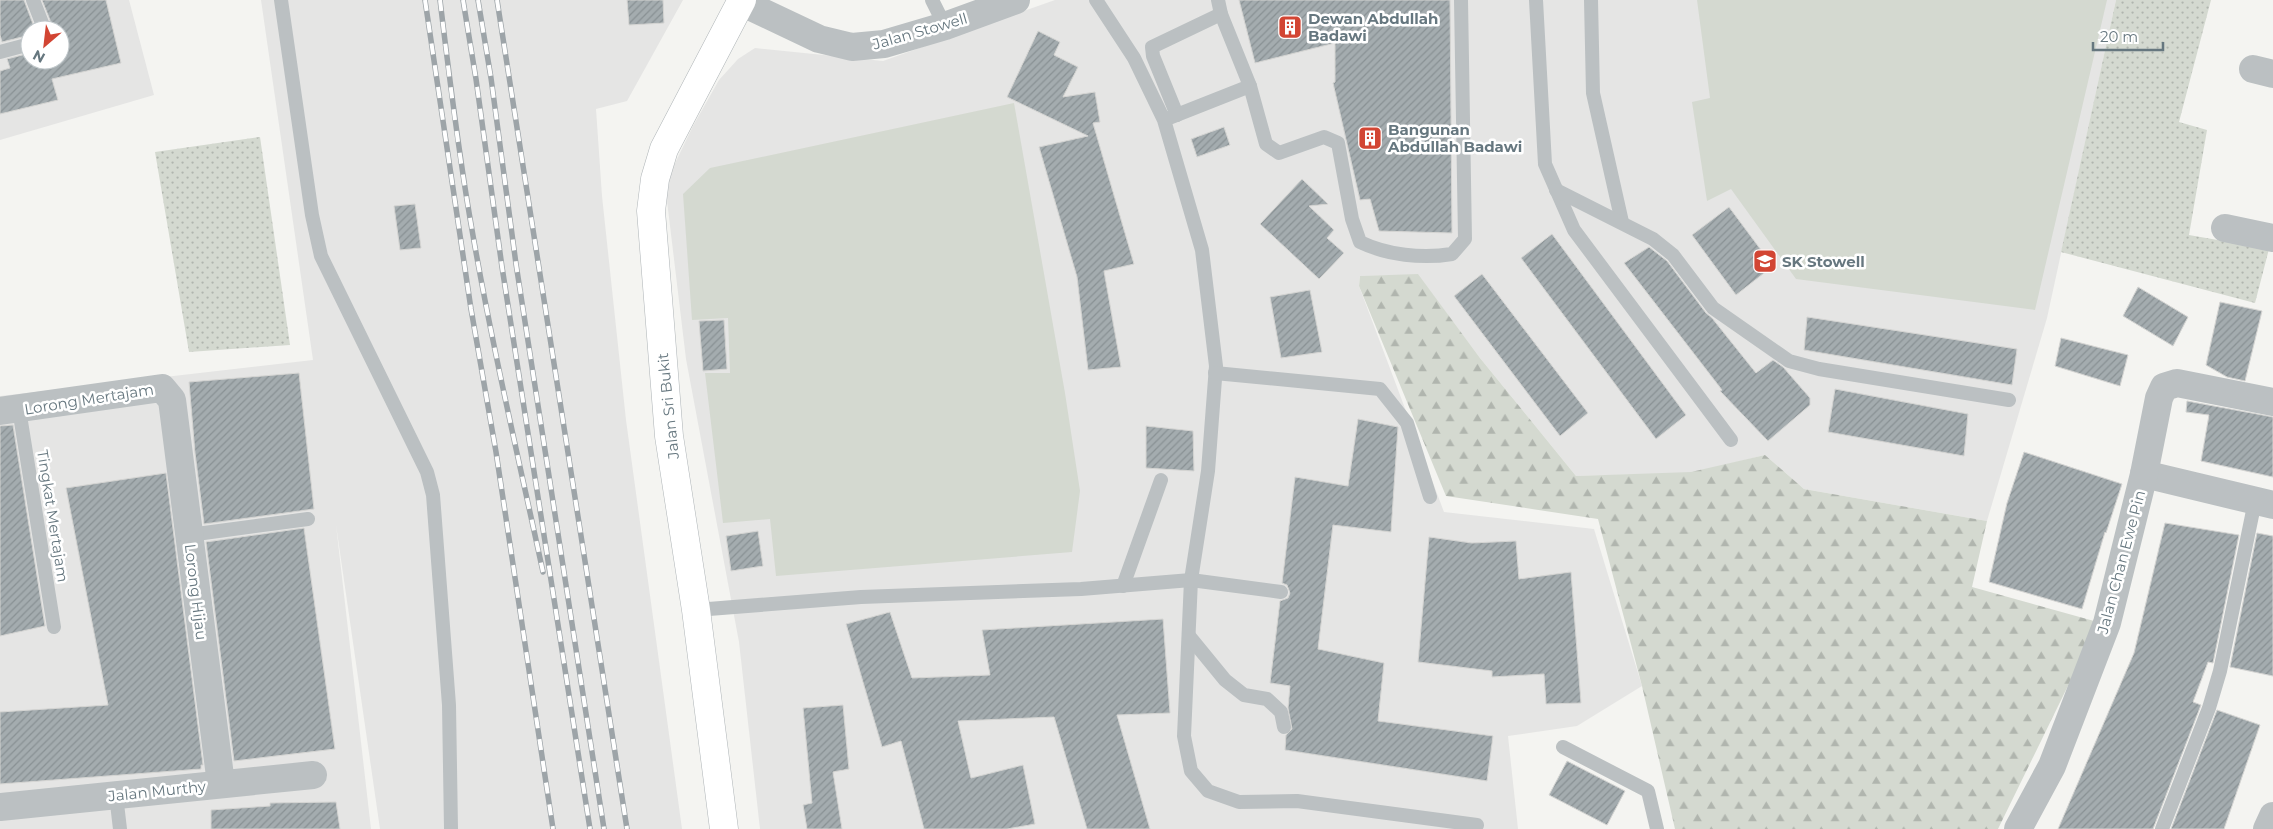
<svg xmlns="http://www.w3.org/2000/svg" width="2273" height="829" viewBox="0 0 2273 829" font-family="Montserrat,sans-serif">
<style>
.built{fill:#e5e5e4;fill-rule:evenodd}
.grass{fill:url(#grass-dots)}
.forest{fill:url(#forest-firs)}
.park{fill:#d4d9d0}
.building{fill:url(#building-hatch);stroke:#d5d5d3}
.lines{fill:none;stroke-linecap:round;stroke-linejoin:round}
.secondary-casing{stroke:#aeb4b7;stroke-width:29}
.lane{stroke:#bbc0c2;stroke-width:14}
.street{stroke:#bbc0c2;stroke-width:28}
.secondary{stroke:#fff;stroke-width:28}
.rail-casing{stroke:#9da4a8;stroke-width:5.5}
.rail{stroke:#fff;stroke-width:4;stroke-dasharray:11;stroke-linecap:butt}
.labels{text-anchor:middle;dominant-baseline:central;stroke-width:5;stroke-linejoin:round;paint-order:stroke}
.poi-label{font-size:15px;font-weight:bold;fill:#66777f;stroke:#fff;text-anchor:start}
.street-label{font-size:15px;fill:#66777f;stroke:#fff}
</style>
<defs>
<pattern id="grass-dots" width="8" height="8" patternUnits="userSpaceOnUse" patternTransform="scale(1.25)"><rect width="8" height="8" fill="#d4d9d0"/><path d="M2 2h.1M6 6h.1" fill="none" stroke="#b0b5ae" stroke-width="1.8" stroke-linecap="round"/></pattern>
<pattern id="forest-firs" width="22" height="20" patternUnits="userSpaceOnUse" patternTransform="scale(1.25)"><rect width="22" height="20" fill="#d4d9d0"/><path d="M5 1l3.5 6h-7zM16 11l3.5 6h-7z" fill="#b0b5ae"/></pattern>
<pattern id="building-hatch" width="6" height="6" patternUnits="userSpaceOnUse" patternTransform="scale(1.25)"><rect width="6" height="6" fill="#a4acaf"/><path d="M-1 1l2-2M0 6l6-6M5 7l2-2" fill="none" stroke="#899194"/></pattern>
</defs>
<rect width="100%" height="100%" fill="#f4f4f1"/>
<g class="built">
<path d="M0 0H129L154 95 0 140ZM30 30H60V60H30Z"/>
<path d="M261 0H683L627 101 596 109 602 196 626 420 682 829H380L336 525 371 829H0V396L313 360Z"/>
<path d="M1055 0H2116L2047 318 1987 521 1804 489 1765 455 1692 473 1576 476 1480 358 1418 275 1360 276 1359 286 1444 512 1594 529 1642 686 1577 726 1508 736 1518 829H760L739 642 686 359 665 184 693 126 719 80 738 59 755 48 883 61Z"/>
</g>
<g class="grass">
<path d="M2116 0H2211L2179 122 2207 130 2189 235 2269 249 2255 303 2061 252Z"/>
<path d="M260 137 290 345 189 352 155 152Z"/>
</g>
<path class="forest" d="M1418 274 1480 358 1576 476 1691 472 1765 455 1804 489 1987 521 1972 587 2094 621 2083 655 1998 829H1675L1642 686 1598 519 1446 496 1359 286 1360 276Z"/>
<g class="park">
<path d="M1697 0H2107L2035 310 1796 279 1731 189 1707 201 1692 102 1710 98Z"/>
<path d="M1014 103 1065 393 1080 491 1072 552 776 576 770 519 723 523 705 373H730L728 318 692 320 683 194 710 168Z"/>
</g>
<g class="building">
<path d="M0 0H24L33 24 30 35 2 42 0 35Z"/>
<path d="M42 0H106L121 63 52 79 58 100 0 114V71L10 68 7 59 30 53V60H60V30H50V20Z"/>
<path d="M627 0H663L664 23 629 25Z"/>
<path d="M1239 0H1450L1452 233 1379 231 1370 199 1360 200 1333 83 1335 82V43L1255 63Z"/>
<path d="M1038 31 1060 42 1054 55 1078 67 1063 97 1095 92 1100 122 1093 123 1134 264 1104 271 1121 367 1088 370 1077 277 1039 147 1088 136 1007 97Z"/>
<path d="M1224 127 1230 145 1197 157 1191 139Z"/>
<path d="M1302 179 1328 204 1309 206 1334 230 1327 238 1344 253 1319 279 1260 224Z"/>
<path d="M415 204 421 248 400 250 394 206Z"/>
<path d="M1729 207 1773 266 1736 295 1692 235Z"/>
<path d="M1552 234 1686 415 1656 439 1521 258Z"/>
<path d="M1649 247 1667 261 1706 313 1712 318 1756 373 1773 360 1783 367 1810 398V405L1768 441 1720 391 1722 390 1624 263Z"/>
<path d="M1482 274 1588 413 1560 436 1454 296Z"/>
<path d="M2138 287 2188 317 2173 346 2123 316Z"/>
<path d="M1310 290 1322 352 1281 358 1270 297Z"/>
<path d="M2220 302 2262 311 2245 381 2227 377 2206 365Z"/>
<path d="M1807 317 2017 349 2012 385 1804 350Z"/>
<path d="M724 320 727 369 703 371 699 321Z"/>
<path d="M2061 338 2128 355 2120 386 2055 366Z"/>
<path d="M299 373 314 509 204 524 195 453 189 382Z"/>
<path d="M1835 389 1968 414 1964 456 1828 432Z"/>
<path d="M2187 401 2273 417V477L2201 461 2209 415 2186 412Z"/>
<path d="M1358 419 1398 427 1391 532 1333 525 1318 649 1384 663 1378 721 1493 736 1487 781 1285 750 1286 735 1292 729 1288 708 1290 686 1270 683 1280 601 1288 598 1290 593 1287 585 1282 583 1295 477 1348 486Z"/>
<path d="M13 425 45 626 0 636V426Z"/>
<path d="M1146 426 1193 431 1194 471 1146 468Z"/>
<path d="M2024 452 2122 484 2106 533 2105 532 2082 609 1989 582 2007 503Z"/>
<path d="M166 473 203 765H201V769L0 784V712L108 705 66 488Z"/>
<path d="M2165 523 2239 535 2213 663 2208 662 2193 702 2201 705 2153 829H2058L2134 653Z"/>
<path d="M304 528 335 749 234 761 206 542Z"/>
<path d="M758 531 763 566 731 571 726 536Z"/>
<path d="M2257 533 2273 536V676L2230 667Z"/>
<path d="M1429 537 1472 543 1516 541 1519 579 1571 572 1581 703 1546 704 1544 674 1492 677V671L1418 662Z"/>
<path d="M890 612 912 678 990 675 982 630 1163 619 1170 713 1117 715 1150 829H1087L1054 717 958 721 971 778 1023 765 1035 824 1007 829H924L901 741 882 747 846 624Z"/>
<path d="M843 705 849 769 833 772 842 829H807L803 805 812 803 803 708Z"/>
<path d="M2217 710 2260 725 2224 829H2171Z"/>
<path d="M1567 761 1625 791 1607 825 1549 795Z"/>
<path d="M336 802 340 829H211V810L270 806V803Z"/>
</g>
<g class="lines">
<g class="secondary-casing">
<path id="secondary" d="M724 829 696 610 669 436 651 211 655 179 664 149 742 0"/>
</g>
<g class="lane">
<path d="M33 0 42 23 41 30"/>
<path d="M281 0 312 215 321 256 427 472 433 495 449 705 451 829"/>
<path d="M932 0 945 26"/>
<path d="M1096 0 1134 58 1164 120 1202 250 1216 366 1208 471 1191 580 1184 736 1191 771 1208 791 1239 802 1297 801 1477 825"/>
<path d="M1218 0 1221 14 1250 86 1266 144 1279 153 1324 137 1338 143 1352 219 1360 242C1387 255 1422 259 1452 254L1465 239 1461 0"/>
<path d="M1536 0 1545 164 1574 230 1731 440"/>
<path d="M1591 0 1593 93 1622 222"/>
<path d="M0 52 30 44"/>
<path d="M1177 115 1153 56 1152 47 1221 14"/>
<path d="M1169 118 1250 86"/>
<path d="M1556 190 1653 239 1673 255 1713 308 1789 361 1819 369 2009 400"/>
<path d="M1215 373 1380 389 1407 423 1430 497"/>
<path d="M19 409 54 627"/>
<path d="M189 535 308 519"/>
<path d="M1123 586 1161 480"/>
<path d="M696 610 861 597 1081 589 1191 580 1281 592"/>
<path d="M1189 636 1225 680 1244 695 1267 699 1281 712 1284 727"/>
<path d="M1563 747 1648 791 1657 829"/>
<path d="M116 795 120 829"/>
<path d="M2162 829 2209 708 2220 671 2255 501"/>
</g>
<g class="street">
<path d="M741 2 819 39 852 47 884 44 945 26 1016 0"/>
<path d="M2253 69 2273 74"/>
<path d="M2225 228 2273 238"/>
<path d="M0 411 162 388 172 400 221 784"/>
<path d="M2144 474 2273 505"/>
<path d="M0 807 313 775"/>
<path d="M2018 829 2052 766 2107 623 2144 474 2159 398 2164 387 2177 383 2273 402"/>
<path d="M2267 829 2273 816"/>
</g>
<use href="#secondary" class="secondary"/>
<g class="rail-casing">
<g id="rail">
<path d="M425 0 471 309 496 452 553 829"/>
<path d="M440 0C449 75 458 150 471 224 491 341 518 456 543 572"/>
<path d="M463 0 476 79 502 267 590 829"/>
<path d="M478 0 491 78 516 264 604 829"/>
<path d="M497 0 627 829"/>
</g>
</g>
<use href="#rail" class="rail"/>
</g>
<defs>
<g id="building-square" transform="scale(1.25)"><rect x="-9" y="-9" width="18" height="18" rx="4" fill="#d24533" stroke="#fff"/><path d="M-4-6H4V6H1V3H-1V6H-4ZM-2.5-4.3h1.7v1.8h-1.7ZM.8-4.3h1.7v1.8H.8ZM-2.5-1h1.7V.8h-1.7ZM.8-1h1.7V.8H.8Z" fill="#fff"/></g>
<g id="school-square" transform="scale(1.25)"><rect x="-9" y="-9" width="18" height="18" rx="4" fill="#d24533" stroke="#fff"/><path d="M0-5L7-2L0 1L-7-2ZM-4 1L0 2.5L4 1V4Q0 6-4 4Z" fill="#fff"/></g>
</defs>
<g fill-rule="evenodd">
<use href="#building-square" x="1290" y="27"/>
<use href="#building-square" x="1370" y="138"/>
<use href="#school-square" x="1765" y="261"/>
</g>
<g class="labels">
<g class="poi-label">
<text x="1308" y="18">Dewan Abdullah<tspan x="1308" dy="17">Badawi</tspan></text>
<text x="1388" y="129">Bangunan<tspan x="1388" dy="17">Abdullah Badawi</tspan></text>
<text x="1782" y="261">SK Stowell</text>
</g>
<g class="street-label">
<text transform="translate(920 31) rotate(-16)">Jalan Stowell</text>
<text transform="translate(89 399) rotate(-9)">Lorong Mertajam</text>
<text transform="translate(668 406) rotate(-96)">Jalan Sri Bukit</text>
<text transform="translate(53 516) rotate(81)">Tingkat Mertajam</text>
<text transform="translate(2121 562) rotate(-75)">Jalan Chan Ewe Pin</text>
<text transform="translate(196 592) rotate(83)">Lorong Hijau</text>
<text transform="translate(157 791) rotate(-6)">Jalan Murthy</text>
</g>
</g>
<g transform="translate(45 45) rotate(208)"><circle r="24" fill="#ffffff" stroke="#c2c9cc"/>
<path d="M0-4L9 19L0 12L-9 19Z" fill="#d24533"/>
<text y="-8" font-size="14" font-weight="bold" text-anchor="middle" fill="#66777f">N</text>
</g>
<path d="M2093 42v8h70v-8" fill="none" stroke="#66777f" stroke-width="2.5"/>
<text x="2100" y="42" font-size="15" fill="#66777f" stroke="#ffffff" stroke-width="4" paint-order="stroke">20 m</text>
</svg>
